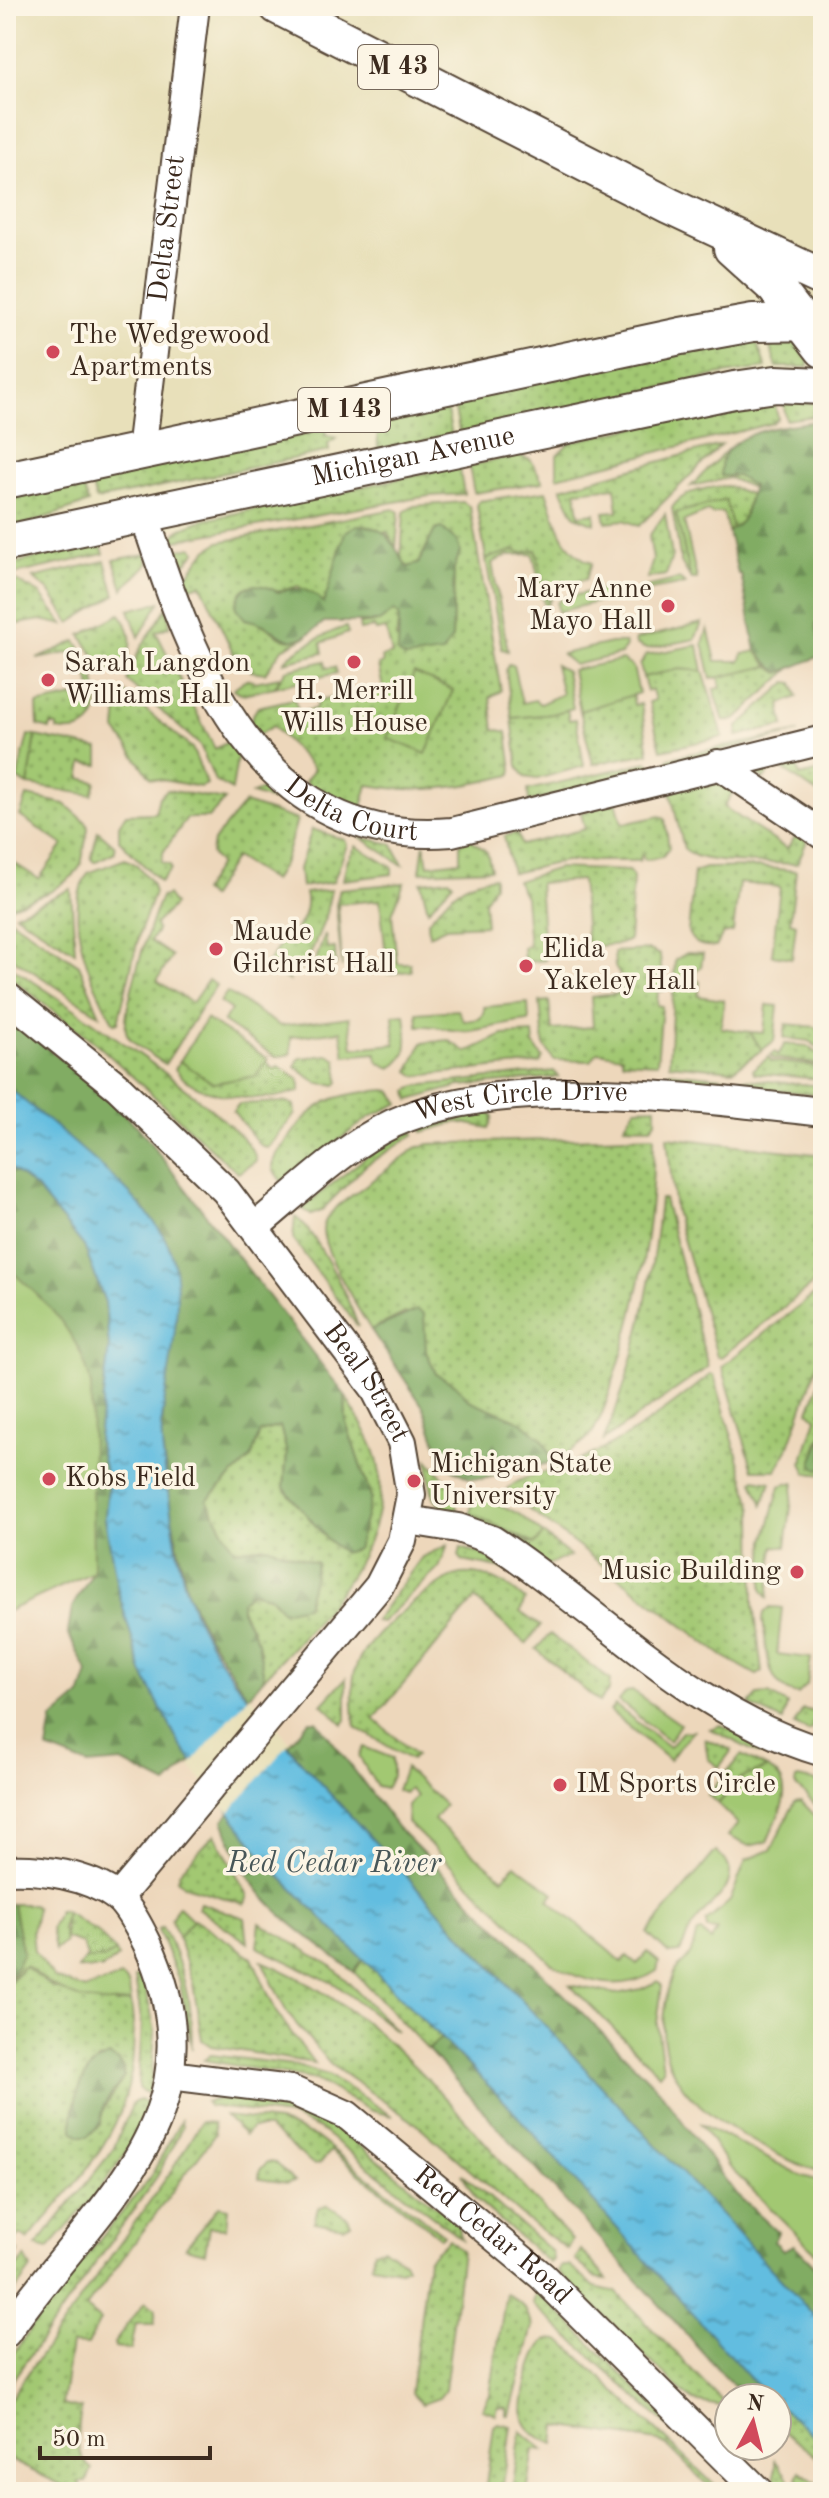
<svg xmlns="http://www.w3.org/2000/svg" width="829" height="2498" viewBox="0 0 829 2498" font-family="'Old Standard TT',serif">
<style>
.built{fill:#edd7bb;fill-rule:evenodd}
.grass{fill:url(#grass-dots);stroke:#6e7948;stroke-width:2;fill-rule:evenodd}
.forest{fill:url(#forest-firs);stroke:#5e6b41;stroke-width:2}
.green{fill:#a2c872;stroke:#6e7948;stroke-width:2}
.water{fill:url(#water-ripples);stroke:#4e747f;stroke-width:2}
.pier{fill:#e8e0ba}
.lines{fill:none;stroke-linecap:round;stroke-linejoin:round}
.minor-casing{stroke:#554535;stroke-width:32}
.major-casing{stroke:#554535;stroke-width:40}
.minor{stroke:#fff;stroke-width:28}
.major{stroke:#fff;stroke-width:36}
.poi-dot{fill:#d1495b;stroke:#fcf5e5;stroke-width:3}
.labels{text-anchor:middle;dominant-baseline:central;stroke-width:7;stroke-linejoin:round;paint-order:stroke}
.shield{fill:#fcf5e5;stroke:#75675a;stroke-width:2}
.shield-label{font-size:26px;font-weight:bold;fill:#3b2a1e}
.street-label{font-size:28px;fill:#3b2a1e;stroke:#fcf5e5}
.poi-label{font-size:28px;fill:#3b2a1e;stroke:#fcf5e5;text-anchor:start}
.water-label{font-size:30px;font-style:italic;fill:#475658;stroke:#fcf5e5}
</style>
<defs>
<pattern id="grass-dots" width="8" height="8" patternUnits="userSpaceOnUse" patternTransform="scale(2)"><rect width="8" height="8" fill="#a2c872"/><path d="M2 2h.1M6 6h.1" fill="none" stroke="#85a35d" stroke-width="1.8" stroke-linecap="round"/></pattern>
<pattern id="forest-firs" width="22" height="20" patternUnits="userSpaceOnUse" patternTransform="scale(2)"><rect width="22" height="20" fill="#81ac64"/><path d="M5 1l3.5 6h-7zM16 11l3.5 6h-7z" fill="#6b8c52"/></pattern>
<pattern id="water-ripples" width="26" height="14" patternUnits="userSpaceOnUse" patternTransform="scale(2)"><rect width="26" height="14" fill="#62bde0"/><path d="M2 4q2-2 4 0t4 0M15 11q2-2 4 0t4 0" fill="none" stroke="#529ab5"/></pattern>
</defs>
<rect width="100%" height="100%" fill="#fcf5e5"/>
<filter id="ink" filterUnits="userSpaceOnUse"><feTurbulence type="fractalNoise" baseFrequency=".0125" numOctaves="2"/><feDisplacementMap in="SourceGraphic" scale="16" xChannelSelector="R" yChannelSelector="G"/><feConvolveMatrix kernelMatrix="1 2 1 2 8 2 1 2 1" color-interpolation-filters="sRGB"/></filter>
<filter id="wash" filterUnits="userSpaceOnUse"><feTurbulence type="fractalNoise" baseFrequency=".006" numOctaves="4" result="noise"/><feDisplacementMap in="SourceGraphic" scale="32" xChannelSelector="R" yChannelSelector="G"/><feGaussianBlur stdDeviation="1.8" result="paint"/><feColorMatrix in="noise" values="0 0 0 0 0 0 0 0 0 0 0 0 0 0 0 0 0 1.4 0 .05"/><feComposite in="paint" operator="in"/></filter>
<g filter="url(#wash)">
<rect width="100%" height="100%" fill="#e8e0ba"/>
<path class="built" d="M783 400 823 404V2492H6V565L570 442ZM729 2398H777V2446H729Z"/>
<g class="grass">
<path d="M790 333 808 360V367H777L766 336Z"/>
<path d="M754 335 766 368 716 375 460 435 453 400Z"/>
<path d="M783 400 823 404V415L786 420Z"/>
<path d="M774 401 778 418 773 423 557 477V455L570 442 735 405Z"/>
<path d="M445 402 452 436 378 449 377 417Z"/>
<path d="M325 430 326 436 337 438 328 444 329 451 96 500 90 479Z"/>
<path d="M721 445 639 526 624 520 606 522 604 512 618 511 615 487 576 491 579 515 595 513V524L575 516 561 488Z"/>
<path d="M728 449 721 463 748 481 752 488 729 478 691 486Z"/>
<path d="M518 455 531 460 543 482 474 493 469 466Z"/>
<path d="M459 466 464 494 429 496 170 541 180 529 200 521Z"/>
<path d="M82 481 88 503 6 531V498Z"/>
<path d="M727 486 750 494 742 524 732 529 726 500 676 513 691 579 681 562 672 508C682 491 709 487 727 486Z"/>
<path d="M546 491C556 519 562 552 592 563L586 579 556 589 548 604 536 550 521 553 515 550 486 559 477 506 479 501Z"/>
<path d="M463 502 470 507 501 691 490 697 494 729 507 732 512 770 511 775C461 788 419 794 368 785L360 814 305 782 314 769 273 726 260 734 252 726 251 718 258 707 294 699 299 712 315 709 319 700 383 688 378 665 383 663 382 657 392 654 386 629 376 631 374 627 360 630 359 624 379 622 394 611 399 615 396 639 452 638 454 569 460 551 457 541 442 528 435 530 418 564 407 567 401 557 404 512 414 506Z"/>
<path d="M394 509 399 512 396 548 387 532 341 543 339 563 324 604 298 586 278 592 245 619C278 624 274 649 308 636L282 649 265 673 251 671 246 657 237 661 201 584 188 588 180 585 205 552 219 542Z"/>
<path d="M665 514 672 556 666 575 647 578 653 560 649 536Z"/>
<path d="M101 544 104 554 6 576V565Z"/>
<path d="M192 547 196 551 176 575 169 552Z"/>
<path d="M146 554 149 563 123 589 114 560Z"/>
<path d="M105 561 115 595 70 623 50 592 33 578Z"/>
<path d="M17 581 40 594 64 625 41 620 6 626V584Z"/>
<path d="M167 607 170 626 156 632 215 749 232 740 239 746 232 790 215 781 200 745 127 681 139 651Z"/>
<path d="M120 614C136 634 133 656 116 674L94 656 81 635Z"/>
<path d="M76 641C98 669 118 741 57 730V726L51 725 50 729 38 726 37 705 92 693 83 650 37 659Z"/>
<path d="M769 666 779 673 790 669 735 720 724 721 714 689 721 688 719 677Z"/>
<path d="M679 669 703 671 723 737 661 750 649 702 655 700 652 690 647 691 643 677Z"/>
<path d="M280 677 275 687 243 694 233 689 246 679 255 682Z"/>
<path d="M787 682 793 683 798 697 780 704 784 726 737 736 738 727Z"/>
<path d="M124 692 192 748 207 784 201 787 151 778 116 730 119 697Z"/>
<path d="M632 694 634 705 641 704 649 753 593 764 580 711Z"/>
<path d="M567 709 569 720 576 719 584 766 537 779 525 777 518 766 512 718 552 714Z"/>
<path d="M799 732 665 765 669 758Z"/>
<path d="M36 736 99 749V765L83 763 80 778 96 782 92 795 28 785Z"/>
<path d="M796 758 800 776 823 770V797L775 764 764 779 754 773 755 768Z"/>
<path d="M648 762 653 769 529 802 528 790Z"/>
<path d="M718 779 731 786 732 793 724 807 787 849 796 836 802 835 807 841 797 864C768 861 701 867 684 849L669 786Z"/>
<path d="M264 788 279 791 296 808 252 794Z"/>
<path d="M167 790 225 800 208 818H187L164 851 161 862 170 865 171 869 160 882 119 840V825L126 814 155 813 159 797Z"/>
<path d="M27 796 65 804 87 823 88 829 81 865 74 875 52 891 6 908V858L39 879 63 845 20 816Z"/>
<path d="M616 800 622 824 660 816 665 819 669 848 662 857 645 860 642 854 639 861H565L512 873 504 836 517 833 521 845 585 829 581 813Z"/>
<path d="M245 803 297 820 285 860 273 881 235 857 210 897 202 892 219 864 211 854 213 841Z"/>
<path d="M312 829 345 840 347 845 333 882 301 887 299 869Z"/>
<path d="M98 831 115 846V852L94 862 91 859Z"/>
<path d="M360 837 392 844 404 866Z"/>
<path d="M469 838 487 852 491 869 420 872 424 844 428 865 460 861V844Z"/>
<path d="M356 846 392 867V874L343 880 347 861Z"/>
<path d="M125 859 137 865 151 882 154 893 139 935 118 1022 114 1023C92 985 61 914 88 873Z"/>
<path d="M759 867 796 871 790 922 796 924 792 958 772 955 780 887 739 883 733 932 723 934 716 947C702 946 694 946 688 932L694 872 705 868Z"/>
<path d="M558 868 629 871 633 877 629 940 620 944 587 947 581 880 539 883 545 960 524 962 523 947 529 946 525 897 517 881Z"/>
<path d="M494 877V885L484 901 486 925 446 927 429 935 428 921C449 896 461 881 494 877Z"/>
<path d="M449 879 453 883 428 910 421 882Z"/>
<path d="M404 883 392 914 397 963H410L411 971 388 974 380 900 338 904 342 968 336 905 340 889Z"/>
<path d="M71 889 75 952 15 914Z"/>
<path d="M331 890 325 918 305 968 289 972V981L266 966 283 940 288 942C298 927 310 912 305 893Z"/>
<path d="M167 895 174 905 155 924 157 931 150 941 172 956 157 981 192 1003 208 980 216 985 165 1064C154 1056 133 1046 127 1034 119 1019 152 915 161 897Z"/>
<path d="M6 916 79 965 100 1015 6 954Z"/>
<path d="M325 934 327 949 335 948 336 966 313 968Z"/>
<path d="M649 950 660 955 663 991H658L657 1005 662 1006 657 1063 622 1061V1056L598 1052 590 1061 554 1060 544 1045 540 1002 549 1001 552 1030 593 1027 591 997 617 994 616 982 621 977 615 967 614 952Z"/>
<path d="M6 964C43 987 259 1129 256 1161L238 1173 98 1045 6 974Z"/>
<path d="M674 978 678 982 695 978 700 982 698 996 724 1000 721 1028 750 1032 762 1050 733 1070 669 1064Z"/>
<path d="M786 1024 816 1027 823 1037V1051L809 1041 784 1038Z"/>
<path d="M533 1033 534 1045 543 1058 540 1063 416 1076 409 1071 422 1043 448 1040 467 1052 503 1035Z"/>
<path d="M785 1044 807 1046 823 1057V1065L773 1058 771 1055 775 1052 778 1055Z"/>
<path d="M329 1055 337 1060 339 1082 336 1085 318 1083 295 1067 300 1058Z"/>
<path d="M769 1057 771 1061 823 1067V1076L819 1079 754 1073 753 1069Z"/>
<path d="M268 1059V1064L275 1069 279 1066 300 1080V1091C266 1104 197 1100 175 1069L180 1061 213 1082 256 1076Z"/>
<path d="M554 1071 558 1077 460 1086 410 1100 408 1091 416 1086Z"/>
<path d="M668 1072 823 1086V1095L668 1080Z"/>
<path d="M385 1090 391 1091 400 1103 371 1116 282 1182 273 1169C273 1157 280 1150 287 1141 317 1098 334 1095 385 1090Z"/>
<path d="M286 1102 294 1105 295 1114 268 1148 260 1145 233 1111 239 1104Z"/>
<path d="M656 1107V1121L651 1127 624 1126 636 1108Z"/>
<path d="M488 1111 493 1117 489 1128 458 1122 423 1132 422 1127Z"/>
<path d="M413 1131 414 1135 366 1165 321 1211 311 1215 302 1208 371 1153Z"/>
<path d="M654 1136C653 1220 640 1303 613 1382 607 1399 602 1419 592 1433 581 1446 567 1453 553 1462L543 1440 469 1400 456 1385 436 1374 426 1351 422 1326 405 1313 371 1330C359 1311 323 1251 323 1230 323 1221 330 1215 335 1208L416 1148 429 1144Z"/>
<path d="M667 1137 823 1155V1276L721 1357 717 1356 675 1211Z"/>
<path d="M660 1199H664L708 1367 604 1440C637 1363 652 1282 660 1199Z"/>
<path d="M295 1217C315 1229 351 1303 358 1327L293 1239Z"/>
<path d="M823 1288V1348L788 1449 776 1470H753L722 1366Z"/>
<path d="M823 1374V1435L817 1443 815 1468 823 1470V1475L807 1473 802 1463 816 1418 809 1411Z"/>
<path d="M710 1375H714L753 1509 754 1604 762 1672 757 1675 723 1656 506 1492C515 1476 551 1472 568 1465 622 1444 666 1411 710 1375Z"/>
<path d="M345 1395C355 1415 369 1432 376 1455 401 1542 316 1621 264 1678L258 1642 241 1609V1601L251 1592 270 1596 267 1546 234 1550 206 1500 251 1458 260 1432 280 1426 287 1453 284 1488 326 1538 343 1552 357 1548 371 1498 346 1423Z"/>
<path d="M428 1460 455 1491 457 1514C430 1506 430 1487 428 1460Z"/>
<path d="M755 1479 771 1482 763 1505 753 1481Z"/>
<path d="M470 1513 529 1543 535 1544 543 1534 570 1556 548 1565 469 1518Z"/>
<path d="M448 1545 439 1568 382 1622 375 1621 422 1557Z"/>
<path d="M461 1548 482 1554 509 1570 463 1561 459 1556Z"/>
<path d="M460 1574C487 1572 505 1582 525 1600L520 1612 540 1626 526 1644 475 1599 374 1719 416 1755 411 1760 356 1727C352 1711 351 1679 357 1664 368 1636 432 1583 460 1574Z"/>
<path d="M550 1634 610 1680 609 1690 599 1702 536 1649Z"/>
<path d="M346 1678V1720L343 1724 322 1704Z"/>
<path d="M769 1694 787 1704 783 1721 749 1705 758 1695Z"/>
<path d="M803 1709 823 1714V1720L809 1731 794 1725Z"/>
<path d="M721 1725 772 1749 770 1753 759 1754 710 1729Z"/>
<path d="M705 1739 732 1750 719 1767 708 1759Z"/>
<path d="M741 1755 767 1768 741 1778 718 1804 708 1795Z"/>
<path d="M215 1834 248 1896 245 1904 185 1886 177 1879 180 1871Z"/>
<path d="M200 1903 245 1918 248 1943 198 1908Z"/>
<path d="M66 1912 97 1932 116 1952 103 1959 88 1960 83 1944 64 1938Z"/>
<path d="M194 1919 252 1957 276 2012 314 2063 211 2046 202 2040 193 1983 178 1937Z"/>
<path d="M260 1923 333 1967 396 2031 335 1984 257 1947Z"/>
<path d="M162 1927C184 1964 192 2007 192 2049L180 1983 158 1929Z"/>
<path d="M363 1959 441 2038 428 2050 354 1972Z"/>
<path d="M262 1961C396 2015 475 2139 572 2240L567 2249 527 2220 418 2125 330 2064 287 2013Z"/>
<path d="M24 1966 53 1988 118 2004 131 2001C146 2114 95 2160 28 2240L20 2234 11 2245 18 2252 6 2267V1986ZM99 2059 124 2069C121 2091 101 2102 100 2124L85 2076Z"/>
<path d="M143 1976 155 2032 150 2094 140 2090 138 2083 142 2026 135 1977Z"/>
<path d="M211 2055 294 2065 328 2075 392 2116 369 2110 316 2080 204 2060Z"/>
<path d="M223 2098 278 2102 328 2121 456 2222 462 2239 320 2129 289 2116 208 2106 206 2102Z"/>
<path d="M139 2100 148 2103C130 2161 87 2204 48 2249L36 2246 113 2150 133 2103Z"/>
<path d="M225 2116 278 2122 316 2137 444 2235 441 2238 331 2151 320 2163 313 2164 268 2128H252L245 2135Z"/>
<path d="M181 2120 182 2127 158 2175 6 2389V2364L50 2301 150 2178Z"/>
<path d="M201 2122 214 2123 215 2134 86 2308 100 2320 88 2345 71 2344 62 2405 81 2409C78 2431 72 2455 92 2469L86 2482H78L82 2488 74 2491 6 2458V2404L172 2170Z"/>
<path d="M267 2162 276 2163 295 2181 288 2183 259 2179 260 2170Z"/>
<path d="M462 2174 552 2252 553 2260 549 2263 476 2199Z"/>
<path d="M327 2205 348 2218 351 2224 344 2227 314 2222 318 2208Z"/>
<path d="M219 2206 228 2208 226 2228 209 2227 205 2253 185 2248Z"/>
<path d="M449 2239 462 2251 445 2390 439 2398 422 2404 411 2393 428 2259Z"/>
<path d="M383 2248 404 2261 407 2267 400 2270 371 2265 374 2251Z"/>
<path d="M581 2250 607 2279 597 2278 575 2260Z"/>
<path d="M25 2257 31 2269 6 2303V2279Z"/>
<path d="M562 2266H569L595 2287 616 2292 723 2402 719 2406 694 2401 685 2395 558 2271Z"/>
<path d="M536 2291 554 2307 674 2426 669 2427 536 2307 533 2303Z"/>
<path d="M506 2293 524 2307 533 2326 510 2415H507V2408L498 2407 496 2414 482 2409 490 2395Z"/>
<path d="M145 2302 156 2309 154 2324H136L131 2350 115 2348 114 2343Z"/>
<path d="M547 2339 559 2340 565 2344 722 2492H714L669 2447 658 2441 557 2426 555 2444C544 2440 530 2433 525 2422 518 2407 533 2349 547 2339Z"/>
<path d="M777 2403 823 2444V2462L777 2426Z"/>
<path d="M498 2423 511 2426 502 2492H485L494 2426Z"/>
<path d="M521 2431 544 2450 534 2449 527 2492H512Z"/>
<path d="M775 2460 798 2492H782L775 2481Z"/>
<path d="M800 2471 823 2488V2492H809L797 2478Z"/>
</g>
<g class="forest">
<path d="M823 420V622L816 624 823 655 779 673 756 651 741 574H738L728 531C750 520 745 507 753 486L737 476H721C715 428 791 426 823 420Z"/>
<path d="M357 525C389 526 392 543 407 567L418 564 435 530 442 528 457 541 460 551 454 569 452 638 442 653 406 658 398 654 399 615 394 611 379 622H324C281 660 285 625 245 619L236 608C240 581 257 581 278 592 299 586 309 588 324 603L345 532Z"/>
<path d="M6 1018 64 1061 138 1127 345 1395 346 1423 371 1498 357 1549 343 1553 326 1538 284 1488 287 1453 280 1426 260 1432 251 1458 207 1500 234 1550 267 1546 317 1563 306 1606 282 1611 270 1596 251 1592 241 1601V1610L258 1642 264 1678 248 1697 207 1635 188 1595 172 1518 161 1437 167 1375 17 1096 6 1085Z"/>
<path d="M6 1165 36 1188 84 1246 105 1302 109 1346 98 1439 108 1486 105 1518 118 1591 142 1672 179 1743 192 1761 167 1785 122 1762 88 1765 47 1749 52 1720 80 1696 88 1673 68 1633 72 1607 93 1572 71 1336 41 1299 6 1267Z"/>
<path d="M417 1310 424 1314 426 1351 436 1374 456 1385 469 1400 522 1422 543 1440 553 1462 482 1479 469 1478 452 1469 440 1454 424 1408 371 1330Z"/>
<path d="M823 1435V1470L815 1468 812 1462Z"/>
<path d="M309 1721H317L398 1828 660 2091 736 2194 778 2232 774 2241 783 2250 794 2245 823 2274V2325L307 1769 288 1745Z"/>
<path d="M230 1812 267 1863 363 1959 354 1972C288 1920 251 1904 223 1820Z"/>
<path d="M6 1904H13L23 1953 6 1986Z"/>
<path d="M441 2038 509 2106 763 2391 761 2398H747L726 2378 428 2050Z"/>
<path d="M109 2056 119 2061 124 2069 123 2078 104 2105 100 2124 88 2136H80L73 2130C71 2105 82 2064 109 2056Z"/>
</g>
<g class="green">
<path d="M726 500 732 529 728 531 723 512 712 514 708 511 684 521 697 579H691L676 513Z"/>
<path d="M515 550 521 553 536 550 548 604 545 609 533 554 508 555 492 563 508 651 502 649 486 559Z"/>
<path d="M679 579 685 584 639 592 641 588Z"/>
<path d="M608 588 614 589 616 597 558 612 557 603 562 598Z"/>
<path d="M160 602 139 637 129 610Z"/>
<path d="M702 623 695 639 646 649 636 644 635 640Z"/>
<path d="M346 627 348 633 321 643 323 653 284 662C291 651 333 630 346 627Z"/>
<path d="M708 628 716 661H740L743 654 756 651 769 666 711 679 703 643Z"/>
<path d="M611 643H625L626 646 621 654 574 665 562 654Z"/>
<path d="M698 645 703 671 679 669 643 677 640 665 646 655Z"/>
<path d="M622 660 633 667 639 693 580 711 572 670Z"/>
<path d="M325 661 326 668 335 667 337 673 275 687 286 670Z"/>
<path d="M509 664 513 665 522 703 535 700 540 704 562 694 555 665 566 671 573 708 552 714 512 718 506 669Z"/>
<path d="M414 673 453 690 426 754 387 738Z"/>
<path d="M28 735 36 736 28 785 17 779Z"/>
<path d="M687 953 703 954 701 967 696 970 695 978 678 982 674 978 675 960Z"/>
<path d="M227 992 280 1026 349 1017 353 1048 395 1044 393 1015 405 1014C407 1035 413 1057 391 1068L379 1063 376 1053 345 1056 341 1031 291 1037V1054L276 1057 223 1022 231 1010 220 1002Z"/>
<path d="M528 1003 529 1021C508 1023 490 1028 470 1031 453 1033 435 1024 418 1026L417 1013 458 1010 464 1021 479 1019 484 1014V1007Z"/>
<path d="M767 1005 778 1006 774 1041 762 1050 750 1032 764 1033Z"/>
<path d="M206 1019 268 1059 256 1076 213 1083 180 1061Z"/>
<path d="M6 1267C44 1298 82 1336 91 1386L93 1572 6 1612Z"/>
<path d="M794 1482 786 1547 774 1546 768 1598 762 1589 765 1541 780 1486Z"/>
<path d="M480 1495 519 1514 543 1534 535 1544 470 1513 473 1501Z"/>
<path d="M770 1607 782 1608 777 1654 811 1658 807 1685 798 1694C765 1689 767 1647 763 1620L764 1613Z"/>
<path d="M633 1691 680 1724 669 1741 619 1701 626 1692Z"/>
<path d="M615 1705 669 1747 682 1732 693 1731 669 1760 610 1711Z"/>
<path d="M364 1747 392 1758V1776L386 1789 377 1787 359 1756Z"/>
<path d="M405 1768 445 1805 434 1820 503 1878 515 1864 554 1893 548 1900 622 1962 627 1956 637 1964 647 1952 659 1962 657 1971C623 1993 584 1983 551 1963L407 1822 408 1806 416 1796 409 1789 404 1793 397 1790Z"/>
<path d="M767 1768C800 1785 777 1816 767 1842L749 1846 728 1836 738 1824 718 1804 741 1778Z"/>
<path d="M799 1778 823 1783V1812L795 1785 796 1779Z"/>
<path d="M801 1801 823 1824V2172C795 2165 770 2151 744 2136 677 2098 645 2055 673 1975 676 1967 684 1964 689 1956 693 1950 694 1941 697 1933L702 1932 711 1941 717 1930 707 1929 706 1922 730 1901 746 1860 771 1850 795 1802Z"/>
<path d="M716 1851C752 1880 709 1902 694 1924 687 1933 685 1944 679 1953L669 1954 647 1933Z"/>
<path d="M13 1904H32L37 1908 32 1931 34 1951 54 1978 86 1989 121 1977 128 1983 131 2001C90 2009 57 1993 27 1966L21 1967 9 1983 23 1953Z"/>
<path d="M178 1906 193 1920 178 1937 171 1919Z"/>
<path d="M59 1910 66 1912 62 1928 65 1942 55 1950 51 1928Z"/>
<path d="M116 1952 119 1957 102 1969H78L85 1959H103Z"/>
<path d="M658 1981 662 1986 657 2024 663 2069 659 2074 570 1985 616 1994 641 1989Z"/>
<path d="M701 2124 800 2175 823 2182V2260L728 2166Z"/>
</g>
<path class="water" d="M6 1085C49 1124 154 1200 171 1252 187 1300 167 1371 162 1421 160 1447 166 1473 169 1499 174 1530 178 1565 188 1595 209 1661 264 1716 307 1769L823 2325V2444L777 2403V2398H771L748 2376 509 2106 267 1863 179 1743 142 1672 118 1591 105 1518 108 1486 98 1439 109 1346 105 1302 84 1246 36 1188 6 1165Z"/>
<path class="pier" d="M250 1695 290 1742 230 1812 217 1801 190 1765Z"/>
</g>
<g filter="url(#ink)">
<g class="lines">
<g class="minor-casing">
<g id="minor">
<path id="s1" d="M141 451 195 6"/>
<path id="s2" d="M144 514C193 666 259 849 452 832L823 740"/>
<path d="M718 764 823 835"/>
<path id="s3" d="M6 996 118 1087 226 1191 374 1387 402 1442 411 1495 402 1541 379 1586 118 1898"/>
<path id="s4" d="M255 1227C295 1194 335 1155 380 1130 492 1068 699 1099 823 1112"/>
<path d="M408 1520 458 1528 492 1540C602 1612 693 1714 823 1752"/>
<path d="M6 1870C41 1868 88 1875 117 1897 129 1907 140 1929 147 1943 227 2118 94 2204 6 2333"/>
<path id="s5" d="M170 2075 291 2090 347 2115 542 2276 759 2492"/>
</g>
</g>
<g class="major-casing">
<g id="major">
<path d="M278 6 669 206 823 278"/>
<path d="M732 248 775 287 823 349"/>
<path d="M6 480 681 336 753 323 823 322"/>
<path id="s6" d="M6 543 734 390 776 384 823 386"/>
</g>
</g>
<use href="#minor" class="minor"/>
<use href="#major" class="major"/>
</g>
</g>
<g class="poi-dot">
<circle cx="53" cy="352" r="8"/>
<circle cx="668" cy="606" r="8"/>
<circle cx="354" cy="662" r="8"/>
<circle cx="48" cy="680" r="8"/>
<circle cx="216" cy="949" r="8"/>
<circle cx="526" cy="966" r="8"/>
<circle cx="49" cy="1479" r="8"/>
<circle cx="414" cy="1481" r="8"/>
<circle cx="797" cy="1572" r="8"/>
<circle cx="560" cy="1785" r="8"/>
</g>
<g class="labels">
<g class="shield">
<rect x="358" y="45" width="80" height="44" rx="6"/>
<rect x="298" y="388" width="92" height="44" rx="6"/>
</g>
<g class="shield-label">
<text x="398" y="67">M 43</text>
<text x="344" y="410">M 143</text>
</g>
<g class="street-label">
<text stroke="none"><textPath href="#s1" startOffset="224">Delta Street</textPath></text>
<text stroke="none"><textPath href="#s6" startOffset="416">Michigan Avenue</textPath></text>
<text stroke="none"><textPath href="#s2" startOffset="380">Delta Court</textPath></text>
<text stroke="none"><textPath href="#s4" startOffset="304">West Circle Drive</textPath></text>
<text stroke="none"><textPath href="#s3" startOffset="532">Beal Street</textPath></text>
<text stroke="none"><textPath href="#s5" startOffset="372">Red Cedar Road</textPath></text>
</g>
<g class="poi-label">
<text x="69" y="336">The Wedgewood<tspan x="69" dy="32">Apartments</tspan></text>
<text x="652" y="590" text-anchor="end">Mary Anne<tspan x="652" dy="32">Mayo Hall</tspan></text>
<text x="64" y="664">Sarah Langdon<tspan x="64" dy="32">Williams Hall</tspan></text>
<text x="354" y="692" text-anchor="middle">H. Merrill<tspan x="354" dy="32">Wills House</tspan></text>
<text x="232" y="933">Maude<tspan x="232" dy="32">Gilchrist Hall</tspan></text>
<text x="542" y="950">Elida<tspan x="542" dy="32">Yakeley Hall</tspan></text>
<text x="430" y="1465">Michigan State<tspan x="430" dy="32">University</tspan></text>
<text x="65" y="1479">Kobs Field</text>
<text x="781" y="1572" text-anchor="end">Music Building</text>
<text x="576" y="1785">IM Sports Circle</text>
</g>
<g class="water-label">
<text x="334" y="1864">Red Cedar River</text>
</g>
</g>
<rect width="829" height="2498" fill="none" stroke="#fcf5e5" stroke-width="32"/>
<g transform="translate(753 2422) rotate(7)"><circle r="38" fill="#fcf5e5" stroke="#afa495" stroke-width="2"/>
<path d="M0-6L14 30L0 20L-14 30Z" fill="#d1495b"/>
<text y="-12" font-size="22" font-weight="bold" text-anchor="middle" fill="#3b2a1e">N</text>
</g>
<path d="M40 2446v12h170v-12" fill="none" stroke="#3b2a1e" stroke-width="4"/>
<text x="52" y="2446" font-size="24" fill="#3b2a1e" stroke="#fcf5e5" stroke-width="6" paint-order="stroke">50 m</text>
</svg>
